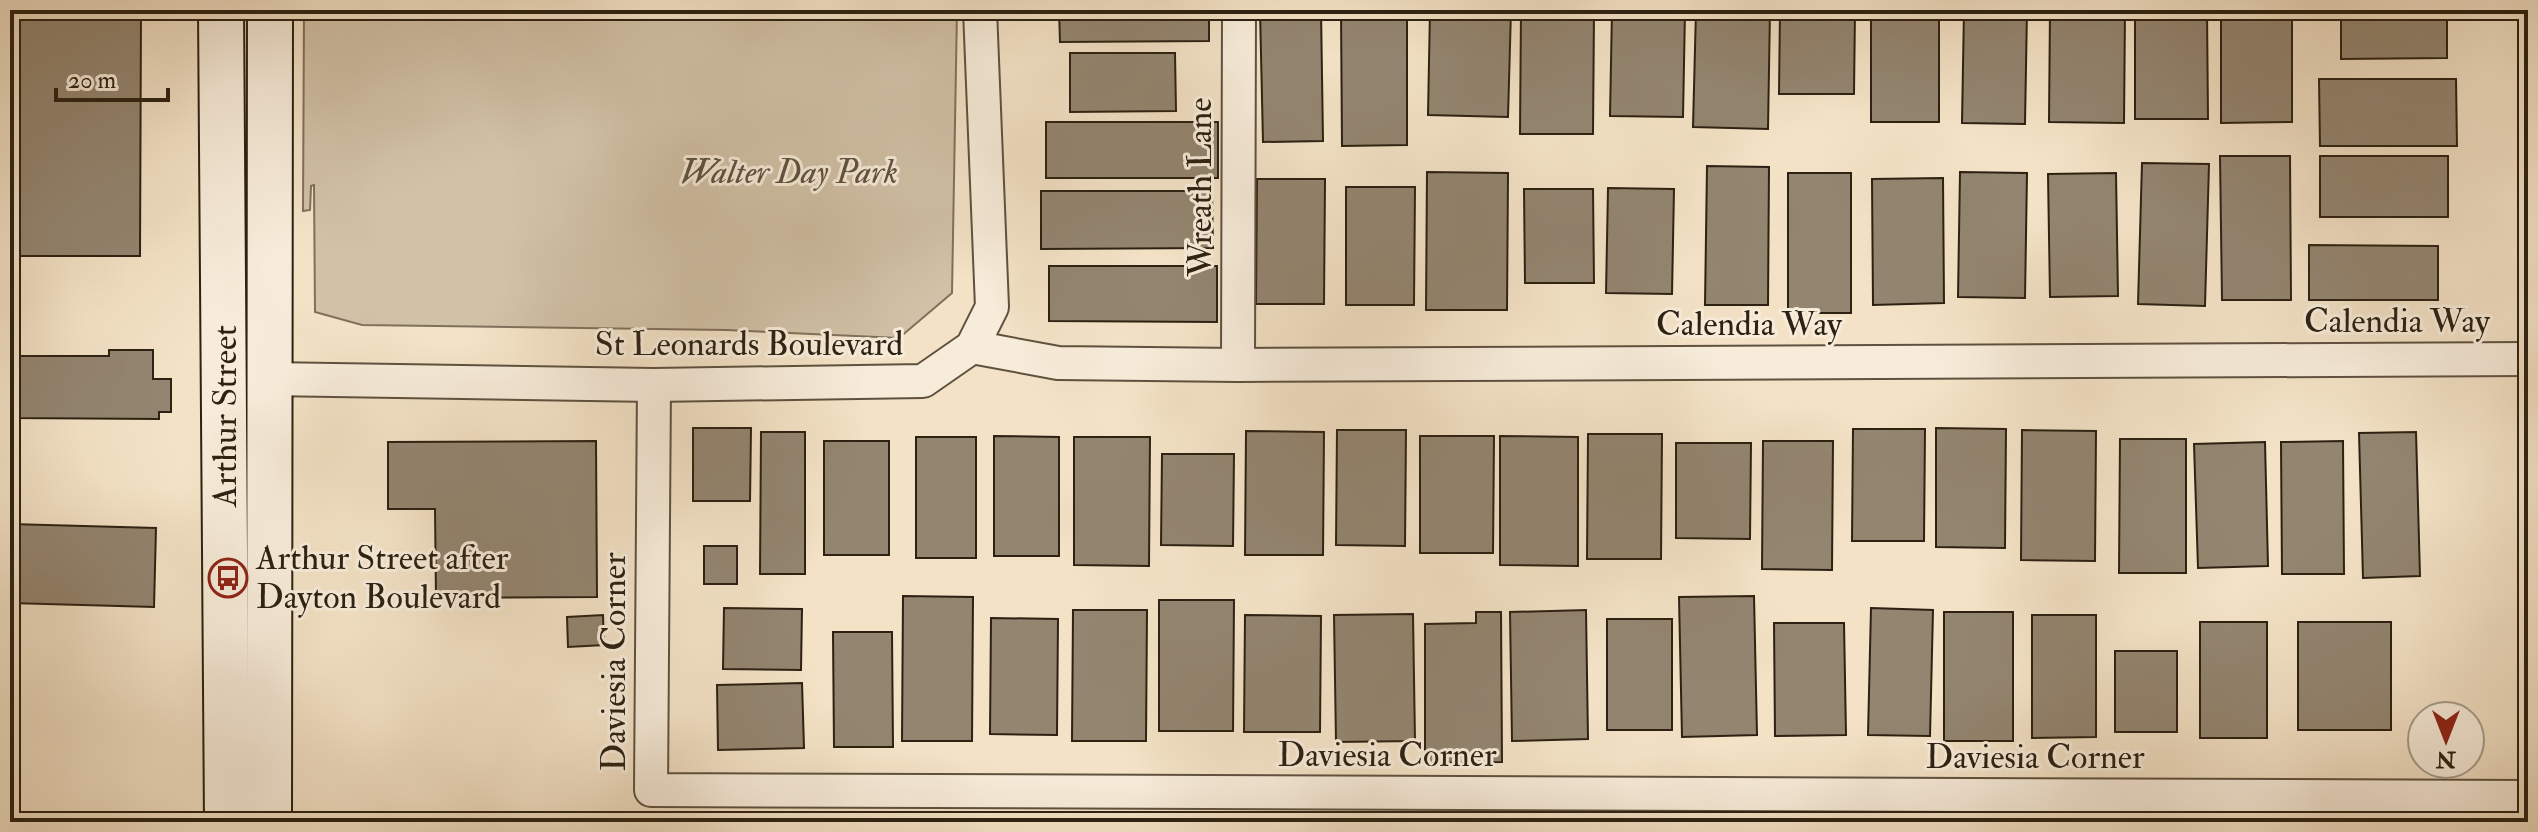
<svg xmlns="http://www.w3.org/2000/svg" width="2538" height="832" viewBox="0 0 2538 832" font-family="'IM FELL Double Pica',serif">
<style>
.green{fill:#d1c1a7;stroke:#7e715c;stroke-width:2}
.building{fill:#938570;stroke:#2c2112;stroke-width:2}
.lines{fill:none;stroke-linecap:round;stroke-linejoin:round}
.street-casing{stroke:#5e513f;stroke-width:36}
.secondary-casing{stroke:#2c2112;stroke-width:48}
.street{stroke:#f7ecda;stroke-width:32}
.secondary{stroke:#f7ecda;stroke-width:44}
.labels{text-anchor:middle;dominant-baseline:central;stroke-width:6;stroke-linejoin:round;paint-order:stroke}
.park-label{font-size:34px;font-style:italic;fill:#5e513f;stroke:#f7ecda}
.street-label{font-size:34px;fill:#2c2112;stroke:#f7ecda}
.poi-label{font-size:34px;fill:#2c2112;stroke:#f7ecda;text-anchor:start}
</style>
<rect width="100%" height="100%" fill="#f3e2c6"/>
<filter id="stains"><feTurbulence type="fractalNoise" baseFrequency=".0025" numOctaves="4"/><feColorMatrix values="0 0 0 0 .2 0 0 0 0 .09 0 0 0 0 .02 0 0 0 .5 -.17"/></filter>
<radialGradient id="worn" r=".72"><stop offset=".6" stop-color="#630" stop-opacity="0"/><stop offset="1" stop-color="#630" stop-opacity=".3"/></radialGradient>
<path class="green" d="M304 10H957L952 293 899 338 727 330 362 325 315 312 314 185 311 186 310 210 303 211Z"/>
<g class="building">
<path d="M10 10H141L140 256H10Z"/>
<path d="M1059 10H1209V41L1060 42Z"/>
<path d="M1260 10H1321L1323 141 1263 142Z"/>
<path d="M1341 10H1407V145L1342 146Z"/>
<path d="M1430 10H1511L1508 117 1428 115Z"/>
<path d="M1521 10 1594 11 1593 134H1520Z"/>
<path d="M1612 10H1685L1683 117 1610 116Z"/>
<path d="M1696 10H1770L1768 129 1693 127Z"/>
<path d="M1780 10H1855L1854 94H1779Z"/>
<rect x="1871" y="10" width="68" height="112"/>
<path d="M1964 10H2027L2025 124 1962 123Z"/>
<path d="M2050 10H2125L2124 123 2049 122Z"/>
<path d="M2135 10H2207L2208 119H2135Z"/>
<path d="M2221 10H2292V122L2221 123Z"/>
<path d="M2341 10H2447V58L2341 59Z"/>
<path d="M1070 53H1175L1176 111 1070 112Z"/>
<path d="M2319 79H2456L2457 146H2320Z"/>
<rect x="1046" y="122" width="172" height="56"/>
<path d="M2220 156H2290L2291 300H2222Z"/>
<rect x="2320" y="156" width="128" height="61"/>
<path d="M2142 163 2209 164 2205 306 2138 304Z"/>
<path d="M1707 166 1769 167 1768 305H1705Z"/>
<path d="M1427 172 1508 173 1507 310H1426Z"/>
<path d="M1960 172 2027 173 2025 298 1958 297Z"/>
<rect x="1788" y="173" width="63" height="140"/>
<path d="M2116 173 2118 296 2050 297 2048 174Z"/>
<path d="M1943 178 1944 303 1873 305 1872 179Z"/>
<path d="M1257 179H1325L1324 304H1256Z"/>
<path d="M1346 187H1415L1414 305H1346Z"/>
<path d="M1608 188 1674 189 1672 294 1606 293Z"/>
<path d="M1524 189H1593L1594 283H1525Z"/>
<path d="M1041 191H1212L1213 248 1041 249Z"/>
<path d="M2309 245 2438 246V300H2309Z"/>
<path d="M1049 266H1217V322L1049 321Z"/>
<path d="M109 350H153V379H171V412H159V419L10 418V356H109Z"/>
<path d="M693 428H751L750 501H693Z"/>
<path d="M1936 428 2006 429 2005 548 1936 547Z"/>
<path d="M1853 429H1925L1924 541H1852Z"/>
<path d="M1337 430H1406L1405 546 1336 545Z"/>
<path d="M2022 430 2096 431 2095 561 2021 560Z"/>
<path d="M1246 431 1324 432 1323 555H1245Z"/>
<path d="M761 432H805V574H760Z"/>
<path d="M2416 432 2420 576 2363 578 2359 433Z"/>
<path d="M1588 434H1662L1661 559H1587Z"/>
<path d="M994 436 1059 437V556H994Z"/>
<path d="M1420 436H1494L1493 553H1420Z"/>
<path d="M1500 436 1578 437V566L1500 565Z"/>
<rect x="916" y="437" width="60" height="121"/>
<path d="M1074 437H1150L1149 566 1074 565Z"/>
<path d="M2120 439H2186V573H2119Z"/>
<path d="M596 441 597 597 436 598 435 509H388V442Z"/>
<rect x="824" y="441" width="65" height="114"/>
<path d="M1763 441H1833L1832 570 1762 569Z"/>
<path d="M2343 441 2344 574H2282L2281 442Z"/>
<path d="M2265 442 2268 566 2198 568 2194 444Z"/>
<path d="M1676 443H1751L1750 539 1676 538Z"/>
<path d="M1162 454H1234L1233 546 1161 545Z"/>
<path d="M10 524 156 528 154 607 10 603Z"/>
<rect x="704" y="546" width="33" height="38"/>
<path d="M903 596 973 597 972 741H902Z"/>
<path d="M1754 596 1757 735 1682 737 1679 597Z"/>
<path d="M1159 600H1234L1233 731H1159Z"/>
<path d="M724 608 802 609 801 670 723 669Z"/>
<path d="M1871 608 1933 610 1930 736 1868 735Z"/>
<path d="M1073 610H1147L1146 741H1072Z"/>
<path d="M1586 610 1588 739 1512 741 1510 612Z"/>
<path d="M1476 612H1501L1502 762 1425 763V624L1476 623Z"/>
<rect x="1944" y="612" width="69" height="129"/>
<path d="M1413 614 1415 741 1336 742 1334 615Z"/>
<path d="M603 615 604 645 568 647 567 617Z"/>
<path d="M1245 615 1321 616 1320 732H1244Z"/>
<path d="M2032 615H2096V737L2032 738Z"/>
<path d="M991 618 1058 619 1057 735 990 734Z"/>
<rect x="1607" y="619" width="65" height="111"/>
<rect x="2200" y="622" width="67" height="116"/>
<rect x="2298" y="622" width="93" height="108"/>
<path d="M1774 623H1844L1846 735 1775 736Z"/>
<path d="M833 632H892L893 747H834Z"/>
<rect x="2115" y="651" width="62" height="81"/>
<path d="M802 683 804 748 718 750 717 685Z"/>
</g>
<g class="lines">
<g class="street-casing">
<g id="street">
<path d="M972 347 1058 363 1238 365 2528 359"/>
<path d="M1238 365 1239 10"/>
<path d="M269 379 654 385 923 381 972 347 992 307 980 10"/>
<path d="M654 385 651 790 2528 797"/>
</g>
</g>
<g class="secondary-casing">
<g id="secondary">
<path d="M221 10 227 822"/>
<path d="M269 822 270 10"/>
</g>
</g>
<use href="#street" class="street"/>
<use href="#secondary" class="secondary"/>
</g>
<defs>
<g id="bus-ring" transform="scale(2)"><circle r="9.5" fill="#f7ecda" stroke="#8f2418" stroke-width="1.5"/><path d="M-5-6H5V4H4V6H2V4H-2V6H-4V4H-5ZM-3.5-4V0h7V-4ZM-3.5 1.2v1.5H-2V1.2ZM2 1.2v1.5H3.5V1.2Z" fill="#8f2418"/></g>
</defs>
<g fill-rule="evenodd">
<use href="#bus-ring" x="228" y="578"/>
</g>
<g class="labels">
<g class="park-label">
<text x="789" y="172">Walter Day Park</text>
</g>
<g class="street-label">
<text transform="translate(1200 187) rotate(-90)">Wreath Lane</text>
<text x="2397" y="321">Calendia Way</text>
<text x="1749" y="324">Calendia Way</text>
<text x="749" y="344">St Leonards Boulevard</text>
<text transform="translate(225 416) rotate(-90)">Arthur Street</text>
<text transform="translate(614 662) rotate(-90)">Daviesia Corner</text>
<text x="1387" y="755">Daviesia Corner</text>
<text x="2035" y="757">Daviesia Corner</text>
</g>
<g class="poi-label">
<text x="256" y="558">Arthur Street after<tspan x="256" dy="39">Dayton Boulevard</tspan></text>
</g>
</g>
<rect width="2538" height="832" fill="none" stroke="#f3e2c6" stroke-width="40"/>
<rect x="12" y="12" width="2514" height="808" fill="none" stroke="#2c2112" stroke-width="4"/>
<rect x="20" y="20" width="2498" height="792" fill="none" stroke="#2c2112" stroke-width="2"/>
<g transform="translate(2446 740) rotate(180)"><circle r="38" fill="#f7ecda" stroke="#a69b8a" stroke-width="2"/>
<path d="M0-6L14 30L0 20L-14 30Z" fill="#8f2418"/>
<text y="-12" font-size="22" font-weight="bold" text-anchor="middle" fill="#2c2112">N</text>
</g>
<path d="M56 88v12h112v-12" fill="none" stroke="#2c2112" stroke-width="4"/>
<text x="68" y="88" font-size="24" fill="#2c2112" stroke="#f7ecda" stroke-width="6" paint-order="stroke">20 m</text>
<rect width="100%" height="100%" filter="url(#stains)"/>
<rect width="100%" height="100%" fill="url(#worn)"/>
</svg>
